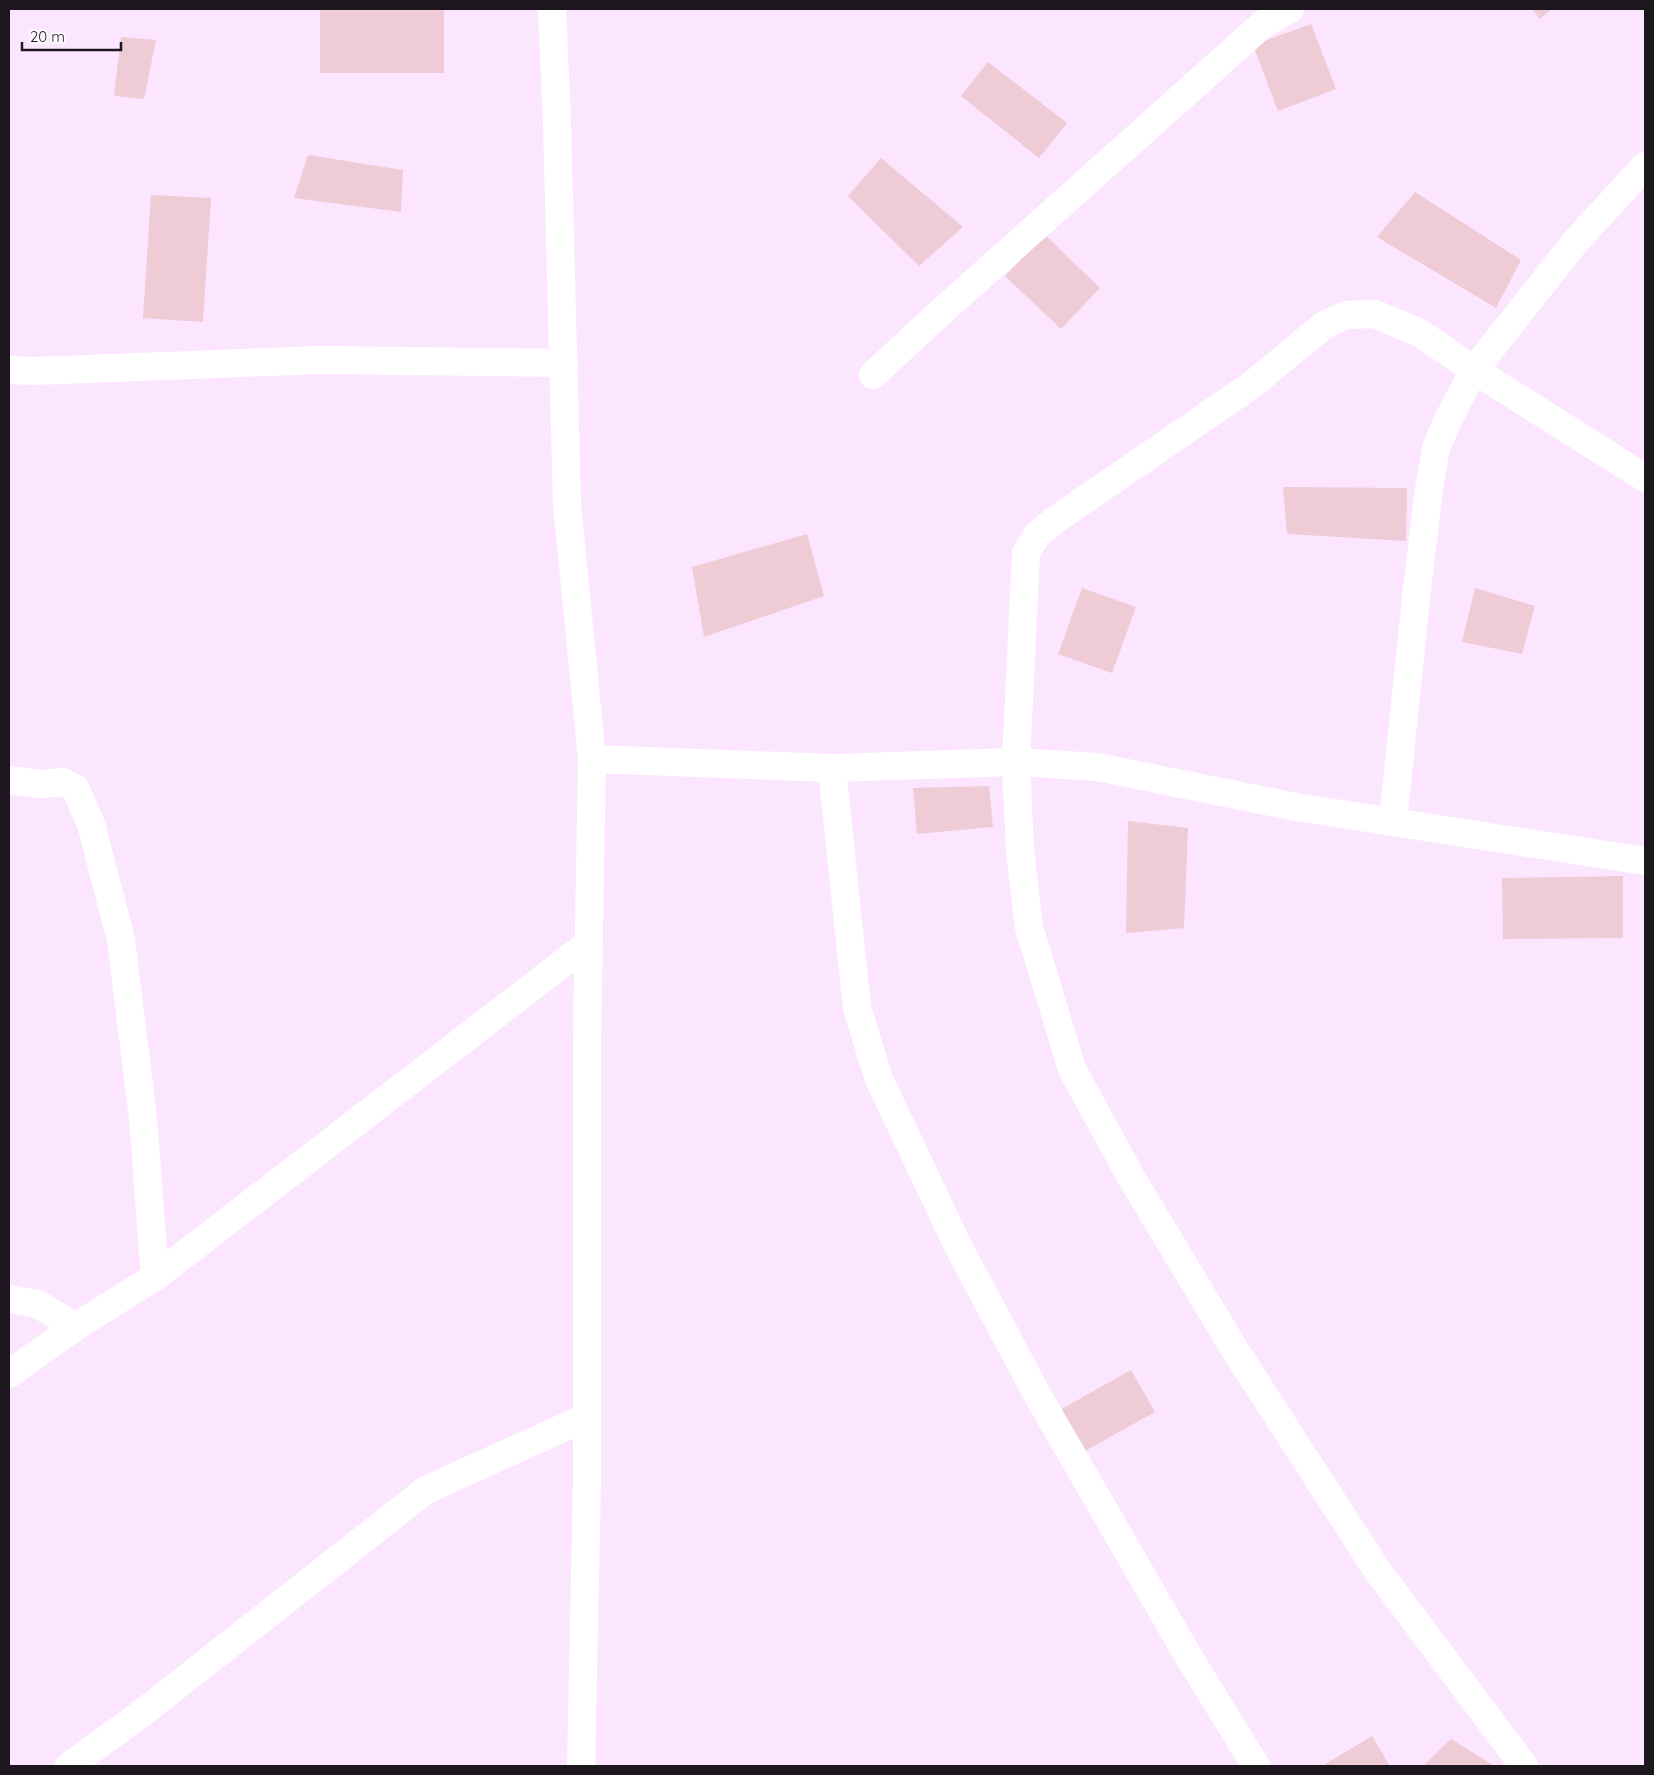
<svg xmlns="http://www.w3.org/2000/svg" width="1654" height="1775" viewBox="0 0 1654 1775" font-family="Quicksand,sans-serif">
<style>
.building{fill:#eecbd5}
.lines{fill:none;stroke-linecap:round;stroke-linejoin:round}
.minor{stroke:#fff;stroke-width:28}
</style>
<rect width="100%" height="100%" fill="#fce6ff"/>
<g class="building">
<rect x="320" y="9" width="124" height="64"/>
<path d="M1532 9H1552L1540 19Z"/>
<path d="M1311 24 1336 89 1278 111 1253 45Z"/>
<path d="M121 37 156 40 144 99 114 96Z"/>
<path d="M988 62 1067 123 1039 158 961 96Z"/>
<path d="M308 155 403 170 401 212 294 198Z"/>
<path d="M881 158 963 227 919 266 848 196Z"/>
<path d="M1415 192 1521 260 1496 308 1377 237Z"/>
<path d="M151 195 211 198 203 322 143 318Z"/>
<path d="M1045 235 1100 288 1061 329 1005 276Z"/>
<path d="M1283 487 1407 488 1406 541 1287 534Z"/>
<path d="M807 534 824 596 704 637 692 567Z"/>
<path d="M1082 588 1136 607 1112 673 1058 654Z"/>
<path d="M1475 588 1535 606 1522 654 1462 642Z"/>
<path d="M989 786 993 827 917 834 913 788Z"/>
<path d="M1128 821 1188 828 1184 928 1126 933Z"/>
<path d="M1623 876V938L1503 939 1502 878Z"/>
<path d="M1131 1370 1155 1412 1085 1451 1060 1410Z"/>
<path d="M1372 1736 1390 1766H1322Z"/>
<path d="M1451 1739 1495 1766H1423Z"/>
</g>
<g class="lines">
<g class="minor">
<path d="M552 9 557 123 567 504 592 759 587 1040V1483L581 1766"/>
<path d="M9 370 34 371 319 360 564 363"/>
<path d="M873 375 941 312 1262 25 1290 9"/>
<path d="M592 759 832 768 1016 762 1097 767 1296 807 1645 861"/>
<path d="M832 768 857 1008 879 1079 958 1246 1038 1396 1190 1659 1256 1766"/>
<path d="M9 780 41 784 63 782 75 788 91 824 121 940 143 1118 155 1277"/>
<path d="M1393 821 1417 589 1429 489 1436 448 1448 420 1474 370 1576 241 1645 166"/>
<path d="M9 1299 38 1304 75 1327"/>
<path d="M9 1374 75 1327 155 1277 589 943"/>
<path d="M69 1766 137 1717 426 1490 587 1417"/>
<path d="M1524 1766 1377 1570 1235 1350 1131 1177 1072 1069 1029 927 1020 851 1016 762 1026 553 1037 535 1055 520 1253 384 1323 326 1346 315 1375 314 1420 333 1474 370 1645 478"/>
</g>
</g>
<rect width="1654" height="1775" fill="none" stroke="#1e161f" stroke-width="20"/>
<path d="M22 42v8h99v-8" fill="none" stroke="#1e161f" stroke-width="2.5"/>
<text x="30" y="42" font-size="15" fill="#1e161f" stroke="#fefaff" stroke-width="4" paint-order="stroke">20 m</text>
</svg>
